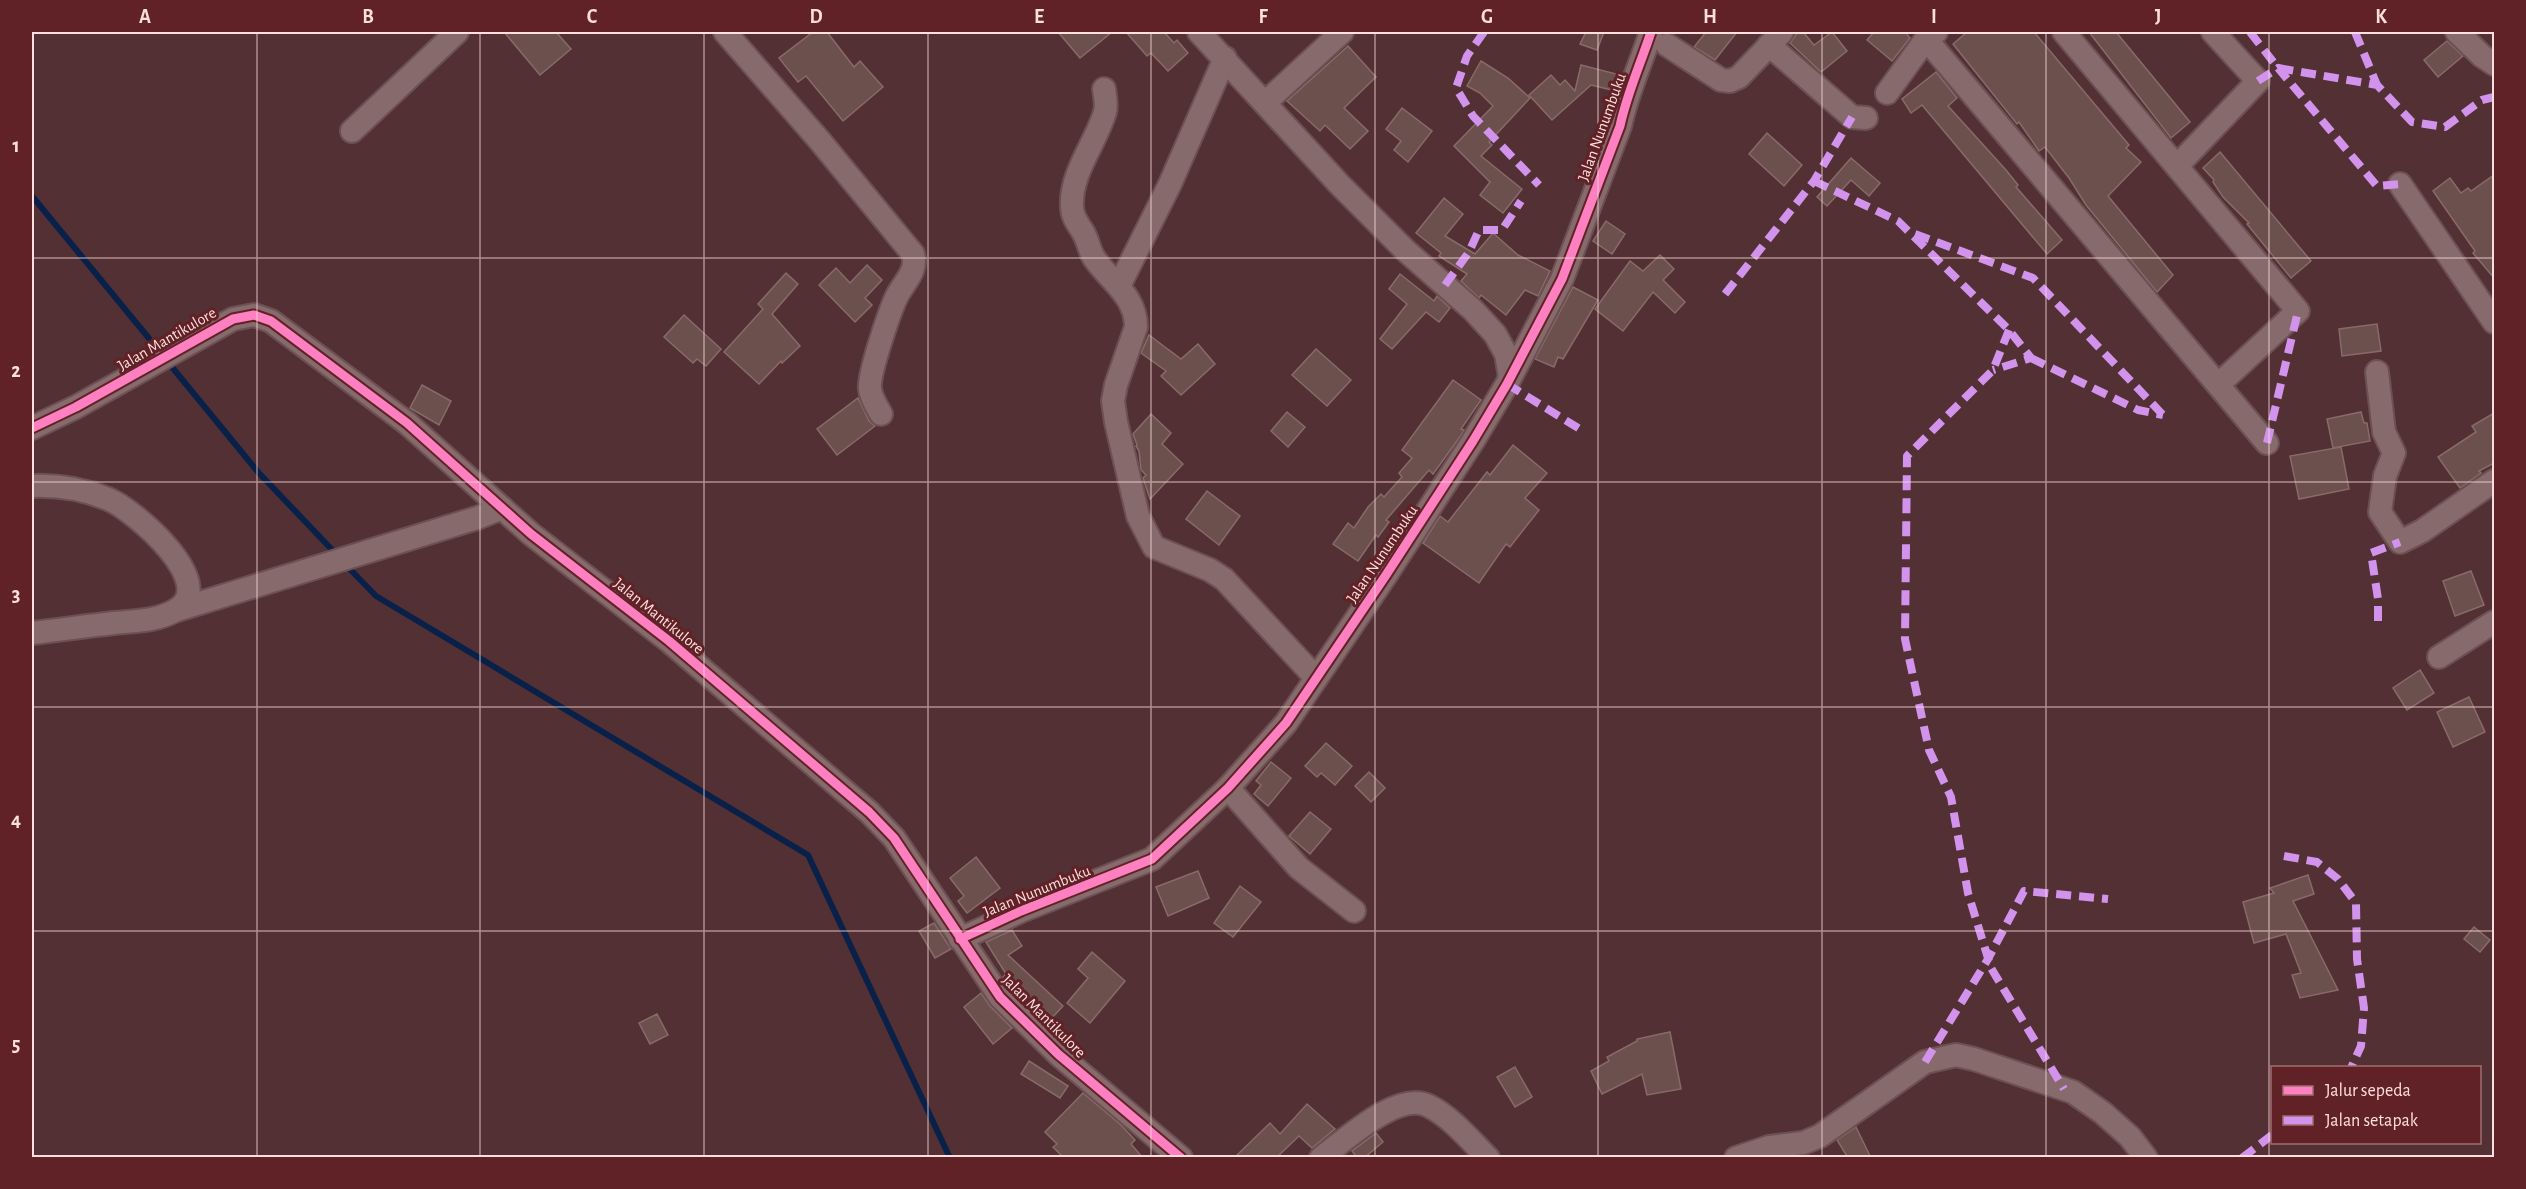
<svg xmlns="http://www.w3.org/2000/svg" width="2526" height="1189" viewBox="0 0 2526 1189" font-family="'Alegreya Sans',sans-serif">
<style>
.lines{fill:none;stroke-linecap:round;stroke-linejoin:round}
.stream{stroke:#092149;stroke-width:6}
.building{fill:#6c504e;stroke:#886b69;stroke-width:1.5}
.minor-casing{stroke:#6d5053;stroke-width:26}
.minor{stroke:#876a6b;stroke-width:22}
.quiet{stroke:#d193ec;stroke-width:8;stroke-dasharray:15 8;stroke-linecap:butt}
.cycleway-casing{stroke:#612227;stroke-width:13}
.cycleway{stroke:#ff80c0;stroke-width:9}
.grid{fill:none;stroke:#ffdede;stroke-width:1.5;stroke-opacity:0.55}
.labels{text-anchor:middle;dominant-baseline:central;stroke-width:6;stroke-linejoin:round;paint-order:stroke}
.street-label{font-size:16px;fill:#ffdede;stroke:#612227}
.neatline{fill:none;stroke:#ffdede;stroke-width:2}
.grid-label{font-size:20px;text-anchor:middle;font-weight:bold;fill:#ffdede}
</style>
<rect width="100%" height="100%" fill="#533033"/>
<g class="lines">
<g class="stream">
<path d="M32 196 161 353"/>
<path d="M167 361 258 472 338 556"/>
<path d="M345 564 376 596 808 855 950 1158"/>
</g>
</g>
<g class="building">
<path d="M504 32H556L571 49 540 75Z"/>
<path d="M813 32H827L854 67 860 61 883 87 843 121 806 76 798 82 779 58Z"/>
<path d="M1058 32H1112L1080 58Z"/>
<path d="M1126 32H1164L1174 43 1177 40 1188 53 1168 71 1151 53 1147 56Z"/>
<path d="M1586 32H1604L1597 50 1580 44Z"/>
<path d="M1706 32H1737L1715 60 1694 47Z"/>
<path d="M1798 32H1803L1814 45 1832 32 1847 51 1821 72 1790 43Z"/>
<path d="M1874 32H1905L1910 38 1892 61 1867 40Z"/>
<path d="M1967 32H2034L2129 145 2126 148 2141 162 2108 196 2173 275 2157 292 2086 205 2069 178 2045 147 2039 151 2019 122 2017 124 1953 44Z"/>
<path d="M2089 32H2116L2190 122 2171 138Z"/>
<path d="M2447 41 2463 56 2438 77 2424 60Z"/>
<path d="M1348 46 1376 77 1344 108 1368 131 1350 149 1325 125 1320 131 1287 101Z"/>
<path d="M1481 61 1508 78 1530 98 1489 142 1492 145 1481 156 1522 189 1503 213 1480 195 1490 182 1454 146 1493 106 1480 93 1467 86Z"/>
<path d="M1581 65 1616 74 1612 90 1591 85 1552 120 1529 95 1551 75 1560 85 1565 80 1575 91Z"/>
<path d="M1936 72 1957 98 1948 106 2006 170 2018 185 2016 187 2062 240 2047 254 1922 105 1911 113 1902 99Z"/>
<path d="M1402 108 1432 131 1408 162 1394 150 1401 141 1386 129Z"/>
<path d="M1767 133 1802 165 1784 186 1749 154Z"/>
<path d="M2220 152 2311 261 2291 278 2247 224 2249 223 2223 197 2213 182 2214 180 2203 168Z"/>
<path d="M1851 158 1880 183 1869 196 1851 180 1827 206 1817 197Z"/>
<path d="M2494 175V278L2473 253 2475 251 2433 191 2450 178 2461 193 2468 188 2471 191Z"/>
<path d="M1444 198 1463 214 1445 236 1475 254 1493 233 1518 255 1550 271 1538 296 1525 290 1506 315 1481 295 1479 298 1461 281 1467 274 1439 256 1441 253 1416 233Z"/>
<path d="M1606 221 1625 234 1612 254 1593 241Z"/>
<path d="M1660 255 1674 269 1663 280 1685 302 1675 313 1653 292 1623 331 1595 309 1630 261 1643 271Z"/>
<path d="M867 265 882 280 865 298 872 305 855 322 819 285 836 268 850 283Z"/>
<path d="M786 273 798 284 772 314 800 346 782 363 781 361 759 384 724 352 763 309 758 304Z"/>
<path d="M1400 274 1434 301 1437 296 1450 308 1439 322 1426 312 1392 349 1380 339 1407 304 1389 289Z"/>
<path d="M1573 287 1598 300 1563 359 1558 357 1554 367 1535 359Z"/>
<path d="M684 315 721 349 706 366 697 359 693 363 664 337Z"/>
<path d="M2377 324 2381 351 2342 356 2339 329Z"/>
<path d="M1149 335 1181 359 1198 344 1215 364 1181 395 1161 376 1166 371 1141 353Z"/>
<path d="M1316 349 1351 380 1327 406 1292 375Z"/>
<path d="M1453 380 1481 400 1461 429 1464 430 1462 434 1433 474 1429 470 1386 520 1389 522 1378 537 1376 535 1358 561 1333 544 1348 523 1354 528 1368 507 1381 494 1384 497 1402 477 1399 473 1412 458 1402 450Z"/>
<path d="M422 385 451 401 439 425 410 408Z"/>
<path d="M858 398 869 421 875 426 837 455 817 429Z"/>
<path d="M1287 412 1305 427 1288 447 1271 431Z"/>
<path d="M2361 412 2364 423H2367L2370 441 2333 448 2327 419Z"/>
<path d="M2494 413V463L2479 471 2481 473 2460 488 2438 457 2476 432 2472 426Z"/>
<path d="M1151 414 1171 433 1162 444 1183 464 1150 499 1143 478 1146 475 1141 470 1139 451 1136 446 1137 445 1133 434Z"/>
<path d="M1513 445 1547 473 1525 498 1539 510 1510 547 1506 544 1479 583 1423 543 1440 516 1448 522 1487 472 1490 475Z"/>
<path d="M2341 447 2349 489 2299 499 2290 456Z"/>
<path d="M1207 491 1240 516 1219 545 1186 519Z"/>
<path d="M2471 571 2484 605 2455 616 2443 581Z"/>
<path d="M2420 670 2434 693 2407 710 2393 688Z"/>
<path d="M2469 697 2485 732 2453 747 2437 712Z"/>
<path d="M1326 743 1352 766 1335 785 1321 773 1317 777 1305 766Z"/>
<path d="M1271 762 1291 778 1268 806 1254 794 1261 785 1256 781Z"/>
<path d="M1369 772 1385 788 1371 802 1355 786Z"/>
<path d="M1310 812 1331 829 1310 854 1289 836Z"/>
<path d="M976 857 1000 888 967 913 958 901 964 896 950 878Z"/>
<path d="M1198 871 1209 898 1168 916 1156 887Z"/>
<path d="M2308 875 2314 894 2293 901 2338 990 2300 998 2292 975 2301 973 2286 934 2254 943 2243 902 2274 893 2270 888Z"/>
<path d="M1240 886 1261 902 1233 937 1214 923Z"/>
<path d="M934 923 951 949 935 958 919 931Z"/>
<path d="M2474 927 2490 940 2480 952 2464 939Z"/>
<path d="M1012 930 1022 946 1008 955 1063 1006 1049 1021 1005 980 1003 977 1006 974 986 942Z"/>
<path d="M1092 952 1125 981 1090 1023 1067 1003 1088 978 1078 969Z"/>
<path d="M981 993 990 1006 1012 1028 993 1044 964 1007Z"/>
<path d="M657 1014 668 1035 650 1044 639 1023Z"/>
<path d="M1670 1032 1681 1089 1647 1095 1642 1074 1602 1094 1591 1071 1609 1061 1607 1057 1637 1041V1039Z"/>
<path d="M1029 1061 1068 1086 1060 1098 1021 1074Z"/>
<path d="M1515 1067 1532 1097 1515 1107 1497 1077Z"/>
<path d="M1083 1093 1121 1125 1135 1140 1131 1144 1143 1158H1064L1053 1147 1057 1144 1045 1132Z"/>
<path d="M1307 1104 1335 1129 1312 1148 1299 1136 1276 1158H1234L1270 1123 1280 1134Z"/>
<path d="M1856 1127 1871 1158H1848L1837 1140Z"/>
<path d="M1376 1133 1383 1142 1364 1158H1357L1352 1151Z"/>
</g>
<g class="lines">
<g class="minor-casing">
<g id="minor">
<path d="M725 32 820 141 913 254C918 271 904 282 897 296 890 310 868 375 870 389 871 398 877 407 881 414"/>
<path d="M1199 32 1340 185 1405 250 1473 310 1495 334 1506 354 1510 377"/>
<path d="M2064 32 2298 311 2219 384"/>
<path d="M2457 32 2482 56 2494 64"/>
<path d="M1926 39 2267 443"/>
<path d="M1667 45 1721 80 1730 81 1739 77 1782 32"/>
<path d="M1769 45 1852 117 1866 118"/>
<path d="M1104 89C1105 96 1107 105 1105 112 1096 143 1070 173 1072 207 1072 217 1078 224 1083 232 1088 240 1089 250 1094 258 1110 281 1136 296 1136 327L1116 385 1113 401 1116 422 1138 516 1154 547 1210 570 1224 579 1316 678"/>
<path d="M1887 93 1926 39 1936 32"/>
<path d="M1266 102 1342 32"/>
<path d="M352 131 457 32"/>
<path d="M2177 166 2258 81 2213 32"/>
<path d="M2400 184 2494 322"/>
<path d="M1119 286 1170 184 1225 58"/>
<path d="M2377 372 2384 432 2394 453 2385 476 2380 512 2400 542 2422 531 2494 481"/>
<path d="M32 428 76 407 233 319 254 315 271 321 407 423 531 534 669 641 869 812 894 838 1000 997 1058 1054 1181 1158"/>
<path d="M32 486C58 485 83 489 108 499 133 509 221 584 176 610 158 621 134 621 114 623 86 626 59 630 32 633"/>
<path d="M177 610 477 518 502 508"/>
<path d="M2439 657 2494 622"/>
<path d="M1228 788 1299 868 1354 911"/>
<path d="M960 939 1021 911 1152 859 1228 788 1286 723 1386 575 1473 441 1507 384 1562 279 1620 126C1627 93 1641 63 1651 32"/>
<path d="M1321 1158C1345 1140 1398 1090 1429 1106 1451 1117 1470 1140 1488 1158"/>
<path d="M1736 1158 1769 1147 1803 1143 1820 1136 1925 1062 1956 1055 1974 1059 2073 1092 2103 1113 2130 1137 2146 1158"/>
</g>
</g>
<use href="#minor" class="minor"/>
<g class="quiet">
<path d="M1484 32 1467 56 1456 88 1473 116 1539 185"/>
<path d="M2250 32 2278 68 2377 85 2412 122 2445 127 2482 100 2494 97"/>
<path d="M2355 32 2377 85"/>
<path d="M2258 81 2278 68 2377 186 2400 184"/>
<path d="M1814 181 1898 221 2009 330 2031 358 1993 370"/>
<path d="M1915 234 2033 278 2164 416"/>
<path d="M1445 285 1469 252 1479 230H1502L1521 201"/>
<path d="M1725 294 1814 181 1852 117"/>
<path d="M2009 330 1993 370 1907 456 1905 639 1929 750 1951 797 1968 893 1991 968 2064 1089"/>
<path d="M2031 358 2138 410 2163 415"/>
<path d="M1507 384 1583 431"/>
<path d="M2267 443 2298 311"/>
<path d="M2378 621V599L2371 553 2400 542"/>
<path d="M2284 856 2317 862 2338 879 2356 903 2357 959 2364 1008 2361 1046 2351 1068"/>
<path d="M1925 1062 1988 959 2024 891 2108 899"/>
<path d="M2242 1158 2272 1135"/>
</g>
<g class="cycleway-casing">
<g id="cycleway">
<path d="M32 428 76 407 233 319 254 315 271 321 407 423 531 534 669 641 869 812 894 838 1000 997 1058 1054 1181 1158"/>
<path d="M960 939 1021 911 1152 859 1228 788 1286 723 1386 575 1473 441 1507 384 1562 279 1620 126C1627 93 1641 63 1651 32"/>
</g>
</g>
<use href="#cycleway" class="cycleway"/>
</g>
<path class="grid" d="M257 32V1158M480 32V1158M704 32V1158M928 32V1158M1151 32V1158M1375 32V1158M1598 32V1158M1822 32V1158M2046 32V1158M2269 32V1158M32 258H2494M32 482H2494M32 707H2494M32 931H2494"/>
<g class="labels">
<g class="street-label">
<text transform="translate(1602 127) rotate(-70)">Jalan Nunumbuku</text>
<text transform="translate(167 339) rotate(-30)">Jalan Mantikulore</text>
<text transform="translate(1382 554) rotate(-56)">Jalan Nunumbuku</text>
<text transform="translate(659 616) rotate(39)">Jalan Mantikulore</text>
<text transform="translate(1037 891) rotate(-22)">Jalan Nunumbuku</text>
<text transform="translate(1044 1016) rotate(45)">Jalan Mantikulore</text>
</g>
</g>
<rect width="2526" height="1189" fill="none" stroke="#612227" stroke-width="66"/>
<rect x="2271" y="1066" width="210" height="78" fill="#612227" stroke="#a06d70" stroke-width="1.5"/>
<rect x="2283" y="1086" width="30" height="9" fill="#ff80c0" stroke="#a06d70" stroke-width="1.5"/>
<text x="2325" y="1096" font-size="18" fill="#ffdede">Jalur sepeda</text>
<rect x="2283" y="1116" width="30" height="9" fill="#d193ec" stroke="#a06d70" stroke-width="1.5"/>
<text x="2325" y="1126" font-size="18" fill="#ffdede">Jalan setapak</text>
<rect x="33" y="33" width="2460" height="1123" class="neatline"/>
<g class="grid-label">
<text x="145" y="23">A</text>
<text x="368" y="23">B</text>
<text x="592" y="23">C</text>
<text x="816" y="23">D</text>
<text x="1039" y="23">E</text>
<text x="1263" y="23">F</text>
<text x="1487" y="23">G</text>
<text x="1710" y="23">H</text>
<text x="1934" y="23">I</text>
<text x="2158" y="23">J</text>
<text x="2381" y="23">K</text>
<text x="16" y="152">1</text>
<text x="16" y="377">2</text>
<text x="16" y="601">3</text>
<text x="16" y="826">4</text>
<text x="16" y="1051">5</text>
</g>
</svg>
